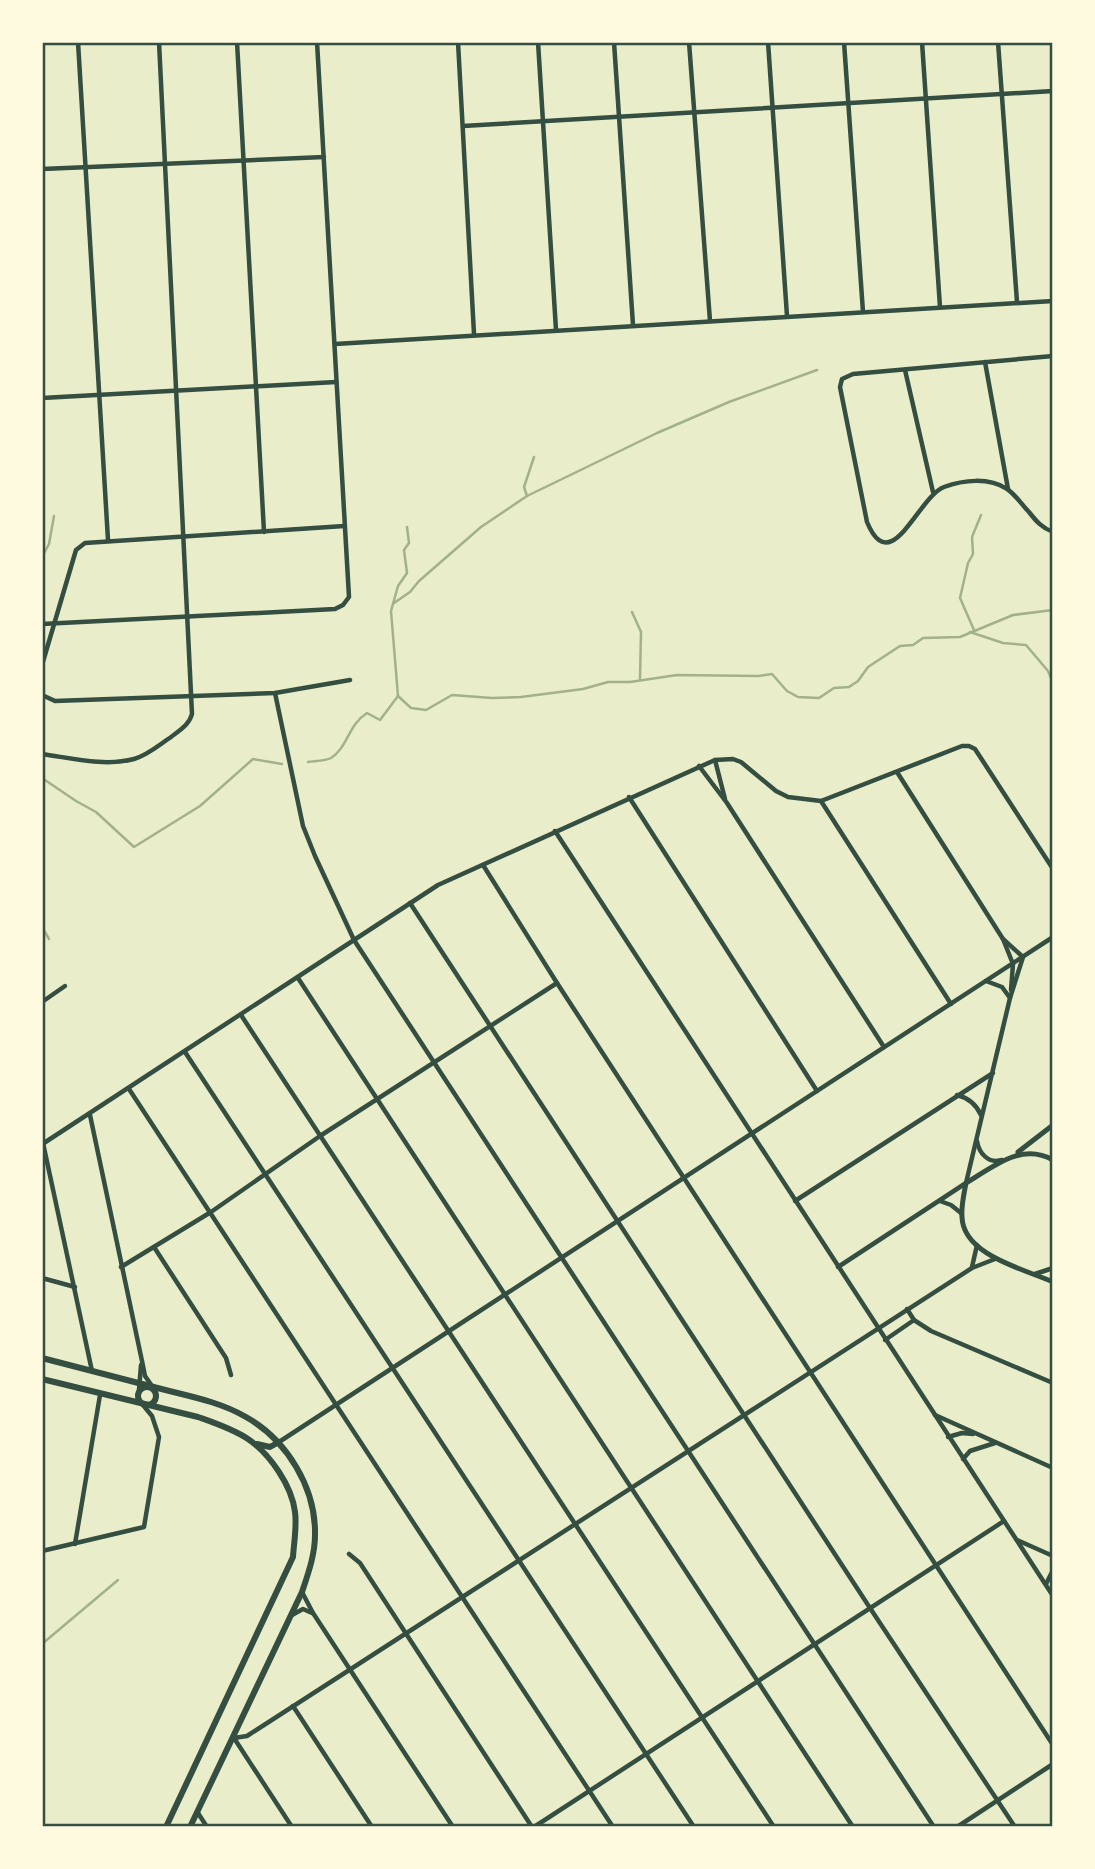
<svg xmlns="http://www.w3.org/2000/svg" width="1095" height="1869" viewBox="0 0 1095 1869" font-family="'PT Sans Narrow',sans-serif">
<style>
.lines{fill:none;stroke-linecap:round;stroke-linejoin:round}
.stream{stroke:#a3b18a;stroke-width:2.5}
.minor{stroke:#344e41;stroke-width:4.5}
.tertiary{stroke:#344e41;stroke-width:5}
.secondary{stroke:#344e41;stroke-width:6}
.neatline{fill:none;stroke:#344e41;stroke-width:2.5}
</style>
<rect width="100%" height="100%" fill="#e9edc9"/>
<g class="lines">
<g class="stream">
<path d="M527 496 524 487 534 457"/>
<path d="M42 557 49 544 54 516"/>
<path d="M394 603 410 592 419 581 481 527 527 496 657 433 729 402 817 370"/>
<path d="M632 612 641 632 640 679"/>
<path d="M974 630 960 598 968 563 973 554 972 537 981 515"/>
<path d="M970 632 1003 643 1026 645 1048 671 1053 683"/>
<path d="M398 696 391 611 398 586 407 573 404 550 409 543 407 527"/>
<path d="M308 762C315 761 326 761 331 758 348 747 348 725 367 713L380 720 398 696 411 708 426 710 452 695 492 698 521 697 583 689 608 682H630L677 675 758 676 772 674 787 691 798 697 819 698 834 688 849 687 858 681 868 667 900 646 913 645 923 638 960 637 1013 615 1053 610"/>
<path d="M42 778 76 801 96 812 134 847 200 806 253 759 282 764"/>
<path d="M42 927 49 939"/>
<path d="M42 1644 118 1580"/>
</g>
<g class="minor">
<path d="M78 42 108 540"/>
<path d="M237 42 264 532"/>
<path d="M458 42 474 334"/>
<path d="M538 42 556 330"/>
<path d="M614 42 633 325"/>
<path d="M689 42 710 321"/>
<path d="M768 42 787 316"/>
<path d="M844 42 863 312"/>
<path d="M922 42 940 307"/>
<path d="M998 42 1017 302"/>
<path d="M463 126 1053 91"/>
<path d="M42 169 324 157"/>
<path d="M335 344 1053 301"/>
<path d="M1053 356 853 374 842 379 840 387 867 522C891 580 918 497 944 487 963 480 989 477 1007 489 1015 494 1022 505 1029 512 1036 521 1042 528 1053 532"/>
<path d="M985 362 1008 489"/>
<path d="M905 370 933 492"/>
<path d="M42 398 336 382"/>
<path d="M42 624 335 609 343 605 349 597 317 42"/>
<path d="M42 665 76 550 85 543 344 526"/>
<path d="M275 693 303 826 315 856 354 940 934 1827"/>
<path d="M42 695 55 701 275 693 350 680"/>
<path d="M42 754C71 758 105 767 134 759 148 755 159 745 171 737 180 730 189 725 192 714L159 42"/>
<path d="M715 760 725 799"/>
<path d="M699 766 727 803 884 1047"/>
<path d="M897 772 1003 939 1013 964 1011 990"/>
<path d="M629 797 817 1091"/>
<path d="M821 801 951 1004"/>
<path d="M555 831 1053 1596"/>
<path d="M483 865 557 983 1053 1745"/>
<path d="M410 903 870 1608 1015 1827"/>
<path d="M298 978 853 1827"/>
<path d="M986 981 1002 987 1010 998"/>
<path d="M42 1002 65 986"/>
<path d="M241 1015 774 1827"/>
<path d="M185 1052 694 1827"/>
<path d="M129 1089 613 1827"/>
<path d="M957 1095C969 1098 976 1104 981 1115"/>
<path d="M90 1115 142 1361 145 1376 152 1386"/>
<path d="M977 1141C979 1154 989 1164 1002 1160"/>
<path d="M43 1143 92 1371"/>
<path d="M44 1143 438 885 715 760 733 759 741 762 776 791 788 797 821 801 962 746H969L975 749 1053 869"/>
<path d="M795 1201 993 1073"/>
<path d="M940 1201 951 1205 961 1213"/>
<path d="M154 1247 226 1358 231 1375"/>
<path d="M121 1267 211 1212 320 1136 557 983"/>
<path d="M838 1267 966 1183 1010 998 1023 957 1003 939"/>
<path d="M972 1267 977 1245"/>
<path d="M42 1278 75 1287"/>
<path d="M907 1309 914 1320 931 1331 1053 1383"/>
<path d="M885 1340 914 1320"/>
<path d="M139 1390 141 1365"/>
<path d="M935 1415 1053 1468"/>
<path d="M948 1437 962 1433 973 1434"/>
<path d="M279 1442 1053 937"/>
<path d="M963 1459 970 1451 995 1443"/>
<path d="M1017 1540 1053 1556"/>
<path d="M75 1544 100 1395"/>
<path d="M42 1551 144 1527 159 1437 152 1416 143 1405"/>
<path d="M349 1554 360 1563 532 1827"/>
<path d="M1046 1584 1053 1570"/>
<path d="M302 1592 313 1613 453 1827"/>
<path d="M292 1615 303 1609 312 1613"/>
<path d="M293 1706 372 1827"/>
<path d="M198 1813 207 1827"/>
<path d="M292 1827 234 1738 247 1736 972 1268 995 1259"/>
<path d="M534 1827 1004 1521"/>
<path d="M957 1827 1053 1764"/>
</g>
<g class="tertiary">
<path d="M1018 1152 1053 1125"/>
<path d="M1053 1160C1021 1142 993 1167 966 1183 964 1194 961 1206 962 1217 963 1255 1024 1269 1053 1282"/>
<path d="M1035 1274 1053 1268"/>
</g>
<g class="secondary">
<path d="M42 1358C78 1367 114 1377 150 1386 182 1395 217 1400 246 1417 287 1440 316 1488 315 1535 315 1555 308 1574 302 1592L190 1827"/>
<path d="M42 1379 198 1417C215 1423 233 1429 248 1439 270 1454 292 1486 295 1512 297 1526 294 1542 293 1557L166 1827"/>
<circle cx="147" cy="1396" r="9"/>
<path d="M257 1444 270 1447 279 1442"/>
</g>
</g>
<rect width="1095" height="1869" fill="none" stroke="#fefae0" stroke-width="88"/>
<rect x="44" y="44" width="1007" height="1781" class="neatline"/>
</svg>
